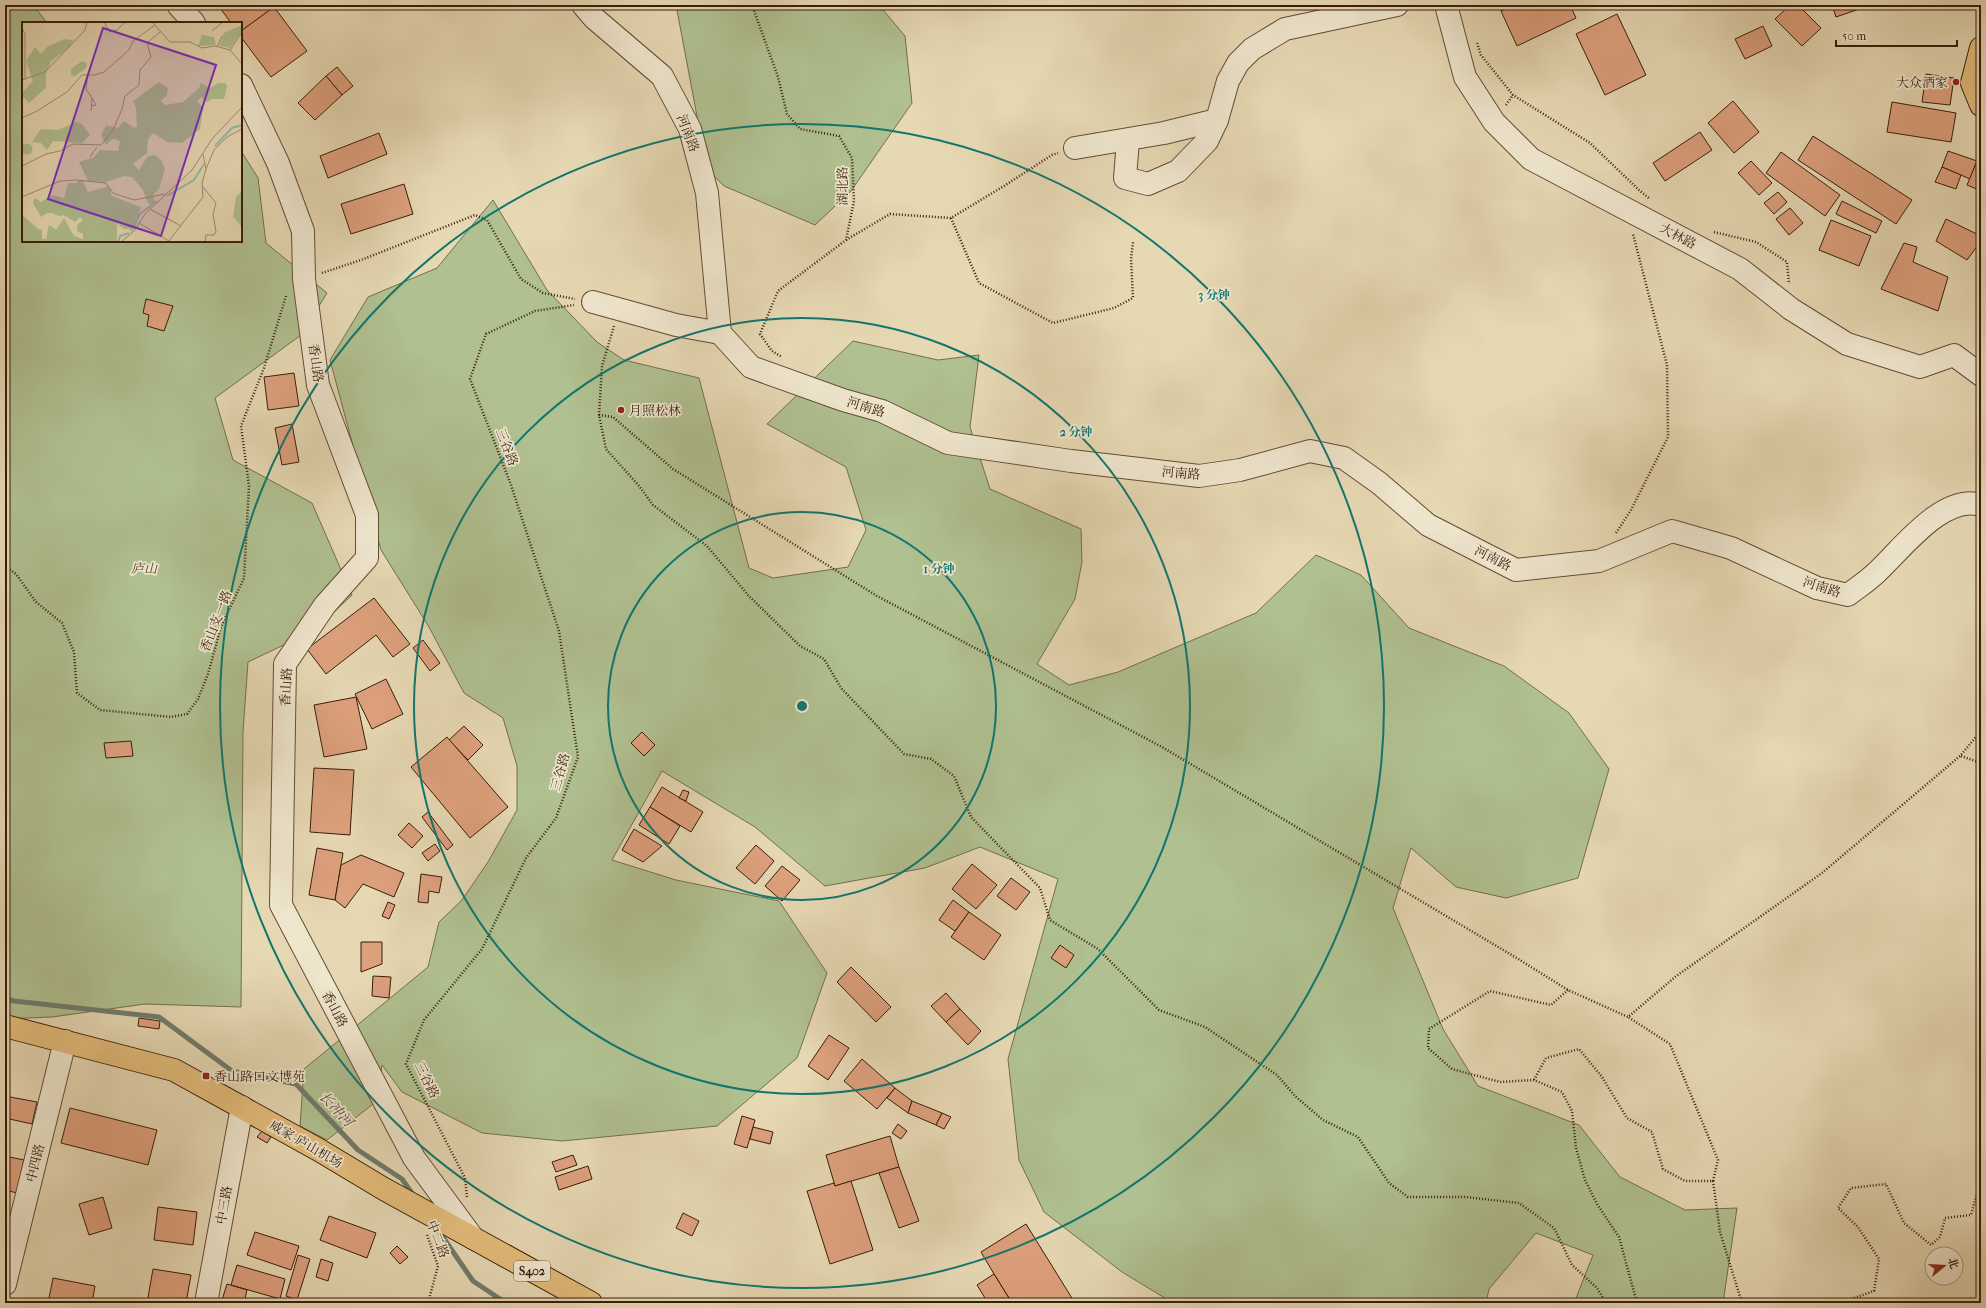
<svg xmlns="http://www.w3.org/2000/svg" width="1986" height="1308" viewBox="0 0 1986 1308" font-family="'IM FELL French Canon','Noto Serif SC',serif">
<style>
.green{fill:#b0c090;stroke:#746e4d}
.lines{fill:none;stroke-linecap:round;stroke-linejoin:round}
.stream{stroke:#717b6c;stroke-width:5}
.building{fill:#dda07d;stroke:#391d0a}
.minor-casing{stroke:#644c34;stroke-width:24}
.major-casing{stroke:#391d0a;stroke-width:24}
.path{stroke:#391d0a;stroke-width:2.5;stroke-dasharray:1 2;stroke-linecap:butt}
.minor{stroke:#efe6ce;stroke-width:22}
.major{stroke:#e3bc7a;stroke-width:22}
.ring{fill:none;stroke:#0f766e;stroke-width:2}
.poi-dot{fill:#8f2418;stroke:#efe6ce;stroke-width:1.5}
.labels{text-anchor:middle;dominant-baseline:central;stroke-width:3.5;stroke-linejoin:round;paint-order:stroke}
.shield{fill:#efe6ce;stroke:#705945;stroke-width:1}
.shield-label{font-size:12px;font-weight:bold;fill:#391d0a}
.poi-label{font-size:13px;fill:#391d0a;stroke:#efe6ce;text-anchor:start}
.street-label{font-size:13px;fill:#391d0a;stroke:#efe6ce}
.park-label{font-size:13px;font-style:italic;fill:#57462c;stroke:#efe6ce}
.water-label{font-size:14px;font-style:italic;fill:#554c3b;stroke:#efe6ce}
.inset-river{fill:none;stroke:#96baae;stroke-width:2}
.inset-road{fill:none;stroke:#a18d6f;stroke-width:1}
.view{fill:#7b2cbf;fill-opacity:0.15;stroke:#7b2cbf;stroke-width:2}
.inset-edge{fill:none;stroke:#391d0a;stroke-width:2}
.centre{fill:#0f766e;stroke:#efe6ce;stroke-width:2}
.ring-label{font-size:12px;text-anchor:middle;font-weight:bold;fill:#0f766e;stroke:#efe6ce;stroke-width:3.5;stroke-linejoin:round;paint-order:stroke}
</style>
<rect width="100%" height="100%" fill="#e6d8b3"/>
<filter id="stains"><feTurbulence type="fractalNoise" baseFrequency=".005" numOctaves="4"/><feColorMatrix values="0 0 0 0 .2 0 0 0 0 .09 0 0 0 0 .02 0 0 0 .5 -.17"/></filter>
<radialGradient id="worn" r=".72"><stop offset=".6" stop-color="#630" stop-opacity="0"/><stop offset="1" stop-color="#630" stop-opacity=".3"/></radialGradient>
<g class="green">
<path d="M5 5H33L47 23H23V241H241V154H243L258 178 266 243 327 293 301 335 215 398 233 460 312 503 352 595 315 630 248 662 243 732 241 1007 145 1004 52 1017 5 1019Z"/>
<path d="M676 5H879L905 36 912 103 851 191 815 225 724 186 707 169Z"/>
<path d="M493 200 547 290 597 342 624 360 699 378 749 568 773 578 848 567 866 530 846 467 767 424 853 341 938 360 979 355 970 427 990 489 1081 529 1082 562 1075 599 1037 664 1069 685 1118 672 1256 613 1316 555 1361 575 1409 628 1504 666 1569 713 1609 769 1578 878 1506 898 1456 887 1411 848 1393 908 1443 1029 1478 1086 1579 1125 1620 1177 1685 1210 1737 1208 1723 1303H1574L1593 1255 1536 1233 1489 1289 1486 1303H1173L1122 1272 1044 1212 1019 1160 1008 1059 1058 879 980 847 925 868 825 886 755 827 662 771 612 860 676 880 779 901 827 973 797 1058 717 1126 562 1141 482 1133 402 1092 382 1065 377 1101 327 1140 300 1126 304 1069 428 967 439 922 462 900 488 862 517 810V766L503 718 464 693 429 627 381 550 330 360 368 297 437 268Z"/>
</g>
<g class="lines">
<g class="stream">
<path d="M5 999 14 1001 159 1017 232 1071 296 1084 358 1150 402 1179 414 1196"/>
<path d="M436 1227 473 1281 506 1303"/>
</g>
</g>
<g class="building">
<path d="M218 5H273L274 7 241 31V23H231Z"/>
<path d="M1514 5H1570L1576 18 1517 46 1501 11Z"/>
<path d="M1583 5H1598L1585 10Z"/>
<path d="M1790 5H1798L1821 28 1802 46 1775 19Z"/>
<path d="M1832 5H1871L1836 17Z"/>
<path d="M274 7 307 51 271 77 241 37V31Z"/>
<path d="M1617 14 1646 75 1605 95 1576 34Z"/>
<path d="M1763 26 1772 46 1745 59 1735 39Z"/>
<path d="M337 67 353 86 342 95 326 76Z"/>
<path d="M1926 74 1954 78 1950 105 1922 102Z"/>
<path d="M326 76 342 95 315 120 298 103Z"/>
<path d="M1733 101 1759 132 1734 153 1708 123Z"/>
<path d="M1892 102 1956 113 1951 142 1887 132Z"/>
<path d="M1700 132 1712 150 1665 181 1653 163Z"/>
<path d="M379 133 387 154 328 178 320 156Z"/>
<path d="M1813 136 1912 200 1896 224 1798 160Z"/>
<path d="M1948 151 1977 161 1970 179 1942 167Z"/>
<path d="M1781 152 1840 195 1825 216 1766 173Z"/>
<path d="M1751 161 1772 183 1759 195 1738 173Z"/>
<path d="M1977 161 1981 163V191L1967 185Z"/>
<path d="M1942 167 1961 175 1956 189 1935 182Z"/>
<path d="M404 184 413 214 351 234 341 204Z"/>
<path d="M1778 192 1787 202 1774 214 1764 203Z"/>
<path d="M1842 201 1882 221 1876 233 1836 214Z"/>
<path d="M1790 208 1803 223 1789 235 1776 219Z"/>
<path d="M1946 219 1981 236V241L1967 260 1936 241Z"/>
<path d="M1831 220 1871 236 1859 266 1819 250Z"/>
<path d="M1904 243 1917 247 1913 262 1948 277 1938 311 1881 289Z"/>
<path d="M146 299 173 306 164 331 147 326 149 315 143 313Z"/>
<path d="M294 373 299 406 268 410 264 377Z"/>
<path d="M292 424 299 462 282 465 275 428Z"/>
<path d="M374 598 410 644 393 657 376 635 326 674 307 649Z"/>
<path d="M423 640 440 663 430 671 413 648Z"/>
<path d="M386 679 403 714 372 729 355 694Z"/>
<path d="M356 697 367 749 324 757 314 705Z"/>
<path d="M464 726 483 745 468 760 449 740Z"/>
<path d="M642 732 655 745 644 756 631 743Z"/>
<path d="M447 737 508 807 470 838 411 767Z"/>
<path d="M131 741 133 756 106 758 104 743Z"/>
<path d="M314 768 354 770 350 835 310 832Z"/>
<path d="M662 787 703 812 691 832 650 807Z"/>
<path d="M683 790 689 792 686 801 679 798Z"/>
<path d="M650 807 680 826 669 844 639 825Z"/>
<path d="M428 812 453 845 447 850 422 817Z"/>
<path d="M409 823 423 836 412 848 398 835Z"/>
<path d="M634 829 662 846 643 862 622 850Z"/>
<path d="M435 844 440 851 428 861 422 853Z"/>
<path d="M756 845 774 861 755 884 736 868Z"/>
<path d="M317 848 343 853 335 900 309 895Z"/>
<path d="M361 855 404 873 394 897 363 884 345 908 335 900 341 865Z"/>
<path d="M972 864 997 885 976 909 952 889Z"/>
<path d="M782 866 800 880 782 901 765 886Z"/>
<path d="M421 874 442 877 439 893 429 891 428 903 418 902Z"/>
<path d="M1011 878 1030 892 1016 910 997 896Z"/>
<path d="M953 900 969 912 955 931 939 920Z"/>
<path d="M388 902 395 905 389 919 382 916Z"/>
<path d="M969 912 1001 935 984 960 951 937Z"/>
<path d="M361 942H382V964L361 972Z"/>
<path d="M1060 945 1074 955 1066 968 1051 958Z"/>
<path d="M851 967 891 1007 876 1022 837 982Z"/>
<path d="M373 976 391 977 389 998 372 996Z"/>
<path d="M946 993 960 1009 946 1022 931 1006Z"/>
<path d="M960 1009 981 1031 968 1045 946 1022Z"/>
<path d="M139 1018 160 1021 159 1029 138 1026Z"/>
<path d="M829 1035 849 1048 828 1080 808 1066Z"/>
<path d="M862 1059 895 1088 877 1109 844 1081Z"/>
<path d="M895 1088 912 1101 908 1113 887 1098Z"/>
<path d="M5 1096 37 1102 32 1124 5 1118Z"/>
<path d="M912 1101 942 1113 936 1125 908 1113Z"/>
<path d="M70 1108 157 1130 148 1165 61 1143Z"/>
<path d="M942 1113 951 1117 944 1129 936 1125Z"/>
<path d="M742 1116 755 1120 747 1148 734 1144Z"/>
<path d="M898 1124 907 1131 901 1139 892 1133Z"/>
<path d="M753 1127 773 1132 770 1144 750 1139Z"/>
<path d="M262 1131 271 1137 267 1143 257 1137Z"/>
<path d="M890 1136 899 1167 835 1186 826 1155Z"/>
<path d="M573 1155 577 1165 556 1172 552 1162Z"/>
<path d="M5 1156 24 1160 17 1193 5 1190Z"/>
<path d="M588 1166 592 1179 559 1190 555 1177Z"/>
<path d="M899 1167 919 1221 899 1228 879 1173Z"/>
<path d="M851 1181 873 1250 830 1264 807 1191 834 1183 835 1186Z"/>
<path d="M103 1197 112 1228 89 1235 79 1204Z"/>
<path d="M158 1207 197 1212 193 1245 154 1240Z"/>
<path d="M683 1213 699 1221 692 1236 676 1228Z"/>
<path d="M329 1216 376 1233 367 1258 320 1240Z"/>
<path d="M1026 1224 1075 1303H1012L994 1274 981 1252Z"/>
<path d="M255 1232 299 1246 291 1270 247 1255Z"/>
<path d="M397 1246 408 1257 400 1264 390 1253Z"/>
<path d="M298 1255 310 1259 297 1300 286 1296Z"/>
<path d="M321 1259 333 1263 328 1281 316 1277Z"/>
<path d="M237 1265 285 1279 280 1299 231 1285Z"/>
<path d="M153 1269 191 1275 186 1303H147Z"/>
<path d="M994 1274 1012 1303H988L977 1285Z"/>
<path d="M53 1278 95 1286 92 1303H48Z"/>
<path d="M227 1284 247 1290 244 1303H221Z"/>
</g>
<g class="lines">
<g class="minor-casing">
<g id="minor">
<path d="M178 5 194 23"/>
<path d="M583 5 594 18 662 76 690 129 707 193 720 333 751 367 843 400 882 411 948 443 1071 461 1199 476 1240 470 1310 451 1344 458 1379 483 1428 525 1516 570 1599 561 1672 531 1731 548 1817 588 1848 595C1858 587 1868 581 1877 572 1901 550 1943 493 1981 505"/>
<path d="M1446 5 1465 77 1494 122 1531 159 1740 269 1791 309 1847 344 1920 367 1954 355 1981 375"/>
<path d="M241 85 278 163 303 231 304 279 318 385 367 515V558L325 605 285 664 281 905 414 1158 473 1238"/>
<path d="M1128 140 1125 178 1148 184 1178 171 1207 141 1217 120"/>
<path d="M1075 148 1164 133 1217 120 1228 81 1238 63 1252 49 1285 29 1397 5"/>
<path d="M593 302 676 325 720 333"/>
<path d="M5 1284 65 1041"/>
<path d="M206 1303 242 1107"/>
</g>
</g>
<g class="major-casing">
<g id="major">
<path d="M1981 48 1972 83 1981 105"/>
<path d="M5 1026 174 1070 319 1150 384 1189 591 1303"/>
</g>
</g>
<g class="path">
<path d="M752 5 778 77 787 114 800 129 839 136 852 158 854 201 846 240 778 291 760 334 772 351 782 357"/>
<path d="M1477 43 1481 55 1513 95 1590 143 1639 190 1650 199"/>
<path d="M1506 105 1513 95"/>
<path d="M951 218 979 283 1053 323 1114 308 1133 298 1131 259 1133 242"/>
<path d="M1714 232 1756 242 1787 262 1789 284"/>
<path d="M846 240 890 214 951 218 1004 186 1052 155 1058 153"/>
<path d="M322 273 361 260 475 215 487 220 521 279 543 293 575 299"/>
<path d="M614 326 602 366 599 415 606 449 640 487 653 505 707 546 748 595 800 646 824 659 841 688 904 754 931 759 954 776 971 817 1040 888 1050 920 1098 949 1159 1010 1205 1027 1277 1075 1295 1096 1323 1120 1358 1137 1389 1183 1408 1197H1465L1519 1203 1554 1228 1572 1265 1597 1288 1606 1303"/>
<path d="M599 415 613 417 673 469 877 596 1162 747 1515 957 1568 990 1628 1017 1675 977 1822 873 1960 756 1981 731"/>
<path d="M1616 533 1631 510 1668 437 1667 365 1633 234"/>
<path d="M5 566 16 574 36 602 62 623 74 652 77 693 100 710 171 717 187 714 198 699 208 674 221 627 244 578 249 486 241 426 264 368 286 296"/>
<path d="M1961 756 1981 763"/>
<path d="M1568 990 1551 1005 1490 991 1429 1029 1428 1048 1452 1069 1500 1082 1534 1080 1562 1092 1572 1111 1576 1148 1585 1180 1597 1204 1619 1237 1637 1303"/>
<path d="M1534 1080 1546 1058 1579 1049 1602 1077 1627 1118 1652 1132 1663 1169 1685 1181H1713L1718 1160 1670 1044 1628 1017"/>
<path d="M1713 1181 1720 1232 1742 1303"/>
<path d="M467 1197 465 1178 406 1064 424 1020 482 949 526 858 556 818 578 757 559 631 511 485 470 379 486 334 535 311 574 305"/>
<path d="M427 1235 438 1266 428 1303"/>
<path d="M1840 1303 1874 1291 1879 1259 1858 1227 1838 1208 1851 1188 1886 1184 1904 1223 1931 1245 1940 1237 1945 1218 1971 1215 1981 1179"/>
</g>
<use href="#minor" class="minor"/>
<use href="#major" class="major"/>
</g>
<g class="ring">
<circle cx="802" cy="706" r="194"/>
<circle cx="802" cy="706" r="388"/>
<circle cx="802" cy="706" r="582"/>
</g>
<g class="poi-dot">
<circle cx="1956" cy="82" r="4"/>
<circle cx="621" cy="410" r="4"/>
<rect x="202" y="1072" width="8" height="8" rx="2"/>
</g>
<g class="labels">
<rect class="shield" x="514" y="1261" width="36" height="20" rx="3"/>
<g class="shield-label">
<text x="532" y="1271">S402</text>
</g>
<g class="poi-label">
<text x="1948" y="82" text-anchor="end">大众酒家</text>
<text x="629" y="410">月照松林</text>
<text x="214" y="1076">香山路口文博苑</text>
</g>
<g class="street-label">
<text transform="translate(688 133) rotate(69)">河南路</text>
<text transform="translate(842 186) rotate(-90)">湖北路</text>
<text transform="translate(1678 236) rotate(28)">大林路</text>
<text transform="translate(316 363) rotate(82)">香山路</text>
<text transform="translate(866 407) rotate(17)">河南路</text>
<text transform="translate(507 447) rotate(69)">三谷路</text>
<text transform="translate(1181 473) rotate(5)">河南路</text>
<text transform="translate(1493 558) rotate(27)">河南路</text>
<text transform="translate(1822 587) rotate(18)">河南路</text>
<text transform="translate(216 621) rotate(-69)">香山支一路</text>
<text transform="translate(286 687) rotate(-87)">香山路</text>
<text transform="translate(560 772) rotate(-74)">三谷路</text>
<text transform="translate(335 1009) rotate(62)">香山路</text>
<text transform="translate(427 1080) rotate(64)">三谷路</text>
<text transform="translate(306 1144) rotate(30)">威家-庐山机场</text>
<text transform="translate(35 1163) rotate(-76)">中四路</text>
<text transform="translate(224 1205) rotate(-80)">中三路</text>
<text transform="translate(438 1239) rotate(69)">中二路</text>
</g>
<g class="park-label">
<text x="144" y="568">庐山</text>
</g>
<g class="water-label">
<text transform="translate(336 1109) rotate(47)">长冲河</text>
</g>
</g>
<g transform="translate(22 22)">
<rect width="220" height="220" fill="#e6d8b3"/>
<path d="M220 3V9L208 26 197 24 202 11ZM180 13 192 15 194 23 176 24ZM42 17 51 18 48 25 29 39 24 52V66L7 81 0 74V71L11 59 4 39 13 25 19 32 25 25ZM60 39 65 41 64 46 53 54 49 53V47ZM137 60 146 66 145 73 139 79 143 83 161 80 177 66 179 61 188 66 196 61H203L205 64 202 77H190L185 80 179 75 175 79 181 86 178 107 160 121 145 120 131 111 126 117 125 131 111 142 117 148 125 135 133 133 139 138 143 147 137 167 131 173 133 181 131 183 126 181 121 168 110 155 102 154 84 160 66 159 57 140 72 135 78 128 96 129 98 120 96 118 90 117 84 123 79 113 84 103 96 106 102 99 112 106 115 104 114 86 111 79ZM54 100 60 102 68 113 60 121 31 119 25 128 19 121 10 120 19 107 36 108ZM-0.5 127a5.5 5.5 0 1 1 11 0a5.5 5.5 0 1 1-11 0ZM60 157 66 170 87 164 90 174 119 185 113 207H102L95 201V220H0V193L16 207 20 208V217H24L27 203 34 208 42 196 52 214 61 217V212L55 209V203L61 198 58 195 53 200 42 193 36 194 31 191H25L19 195 11 181 13 176 19 180 31 173 42 176 46 161H54ZM220 169V205L211 195 214 175Z" fill="#b0c090"/>
<path class="inset-river" d="M193 124 210 106 220 103M145 174 172 158 182 142M109 209 118 192 135 179M96 220 98 214 107 211"/>
<path class="inset-road" d="M82 0 88 10 95 8 103 0M130 0 148 20H168L180 26 193 24 208 28 220 10M0 6 3 12V57M190 9 201 0M195 25 200 14M208 28 220 42M66 53 64 67 70 76 69 89M0 58 23 50 63 8 65 0M69 84 74 83 70 76M0 96 15 89 45 70 60 53H73L82 50 107 28 111 19 133 3M181 132 184 147 192 128 205 115 220 107M68 135 75 125M0 144 24 132 38 129 51 122 79 123 91 108 100 87 103 74 117 63 118 48 129 35 125 21 138 10M181 165 194 181 191 192 194 210 192 213H184L183 220M0 175 38 159 54 158 84 161 91 171 112 178 143 172M128 187 159 204M117 201 147 219M99 220 112 209 123 192 170 148 190 117 220 85M146 220 181 175 180 161 184 147"/>
<path class="view" d="M81 6 194 43 139 214 26 177Z"/>
<rect width="220" height="220" class="inset-edge"/>
</g>
<circle cx="802" cy="706" r="6" class="centre"/>
<g class="ring-label">
<text x="1214" y="299">3 分钟</text>
<text x="1076" y="436">2 分钟</text>
<text x="939" y="573">1 分钟</text>
</g>
<rect width="1986" height="1308" fill="none" stroke="#e6d8b3" stroke-width="20"/>
<rect x="6" y="6" width="1974" height="1296" fill="none" stroke="#391d0a" stroke-width="2"/>
<rect x="10" y="10" width="1966" height="1288" fill="none" stroke="#391d0a"/>
<g transform="translate(1944 1266) rotate(72)"><circle r="19" fill="#efe6ce" stroke="#a69680"/>
<path d="M0-3L7 15L0 10L-7 15Z" fill="#8f2418"/>
<text y="-6" font-size="11" font-weight="bold" text-anchor="middle" fill="#391d0a">北</text>
</g>
<path d="M1836 40v6h121v-6" fill="none" stroke="#391d0a" stroke-width="2"/>
<text x="1842" y="40" font-size="12" fill="#391d0a" stroke="#efe6ce" stroke-width="3" paint-order="stroke">50 m</text>
<rect width="100%" height="100%" filter="url(#stains)"/>
<rect width="100%" height="100%" fill="url(#worn)"/>
</svg>
